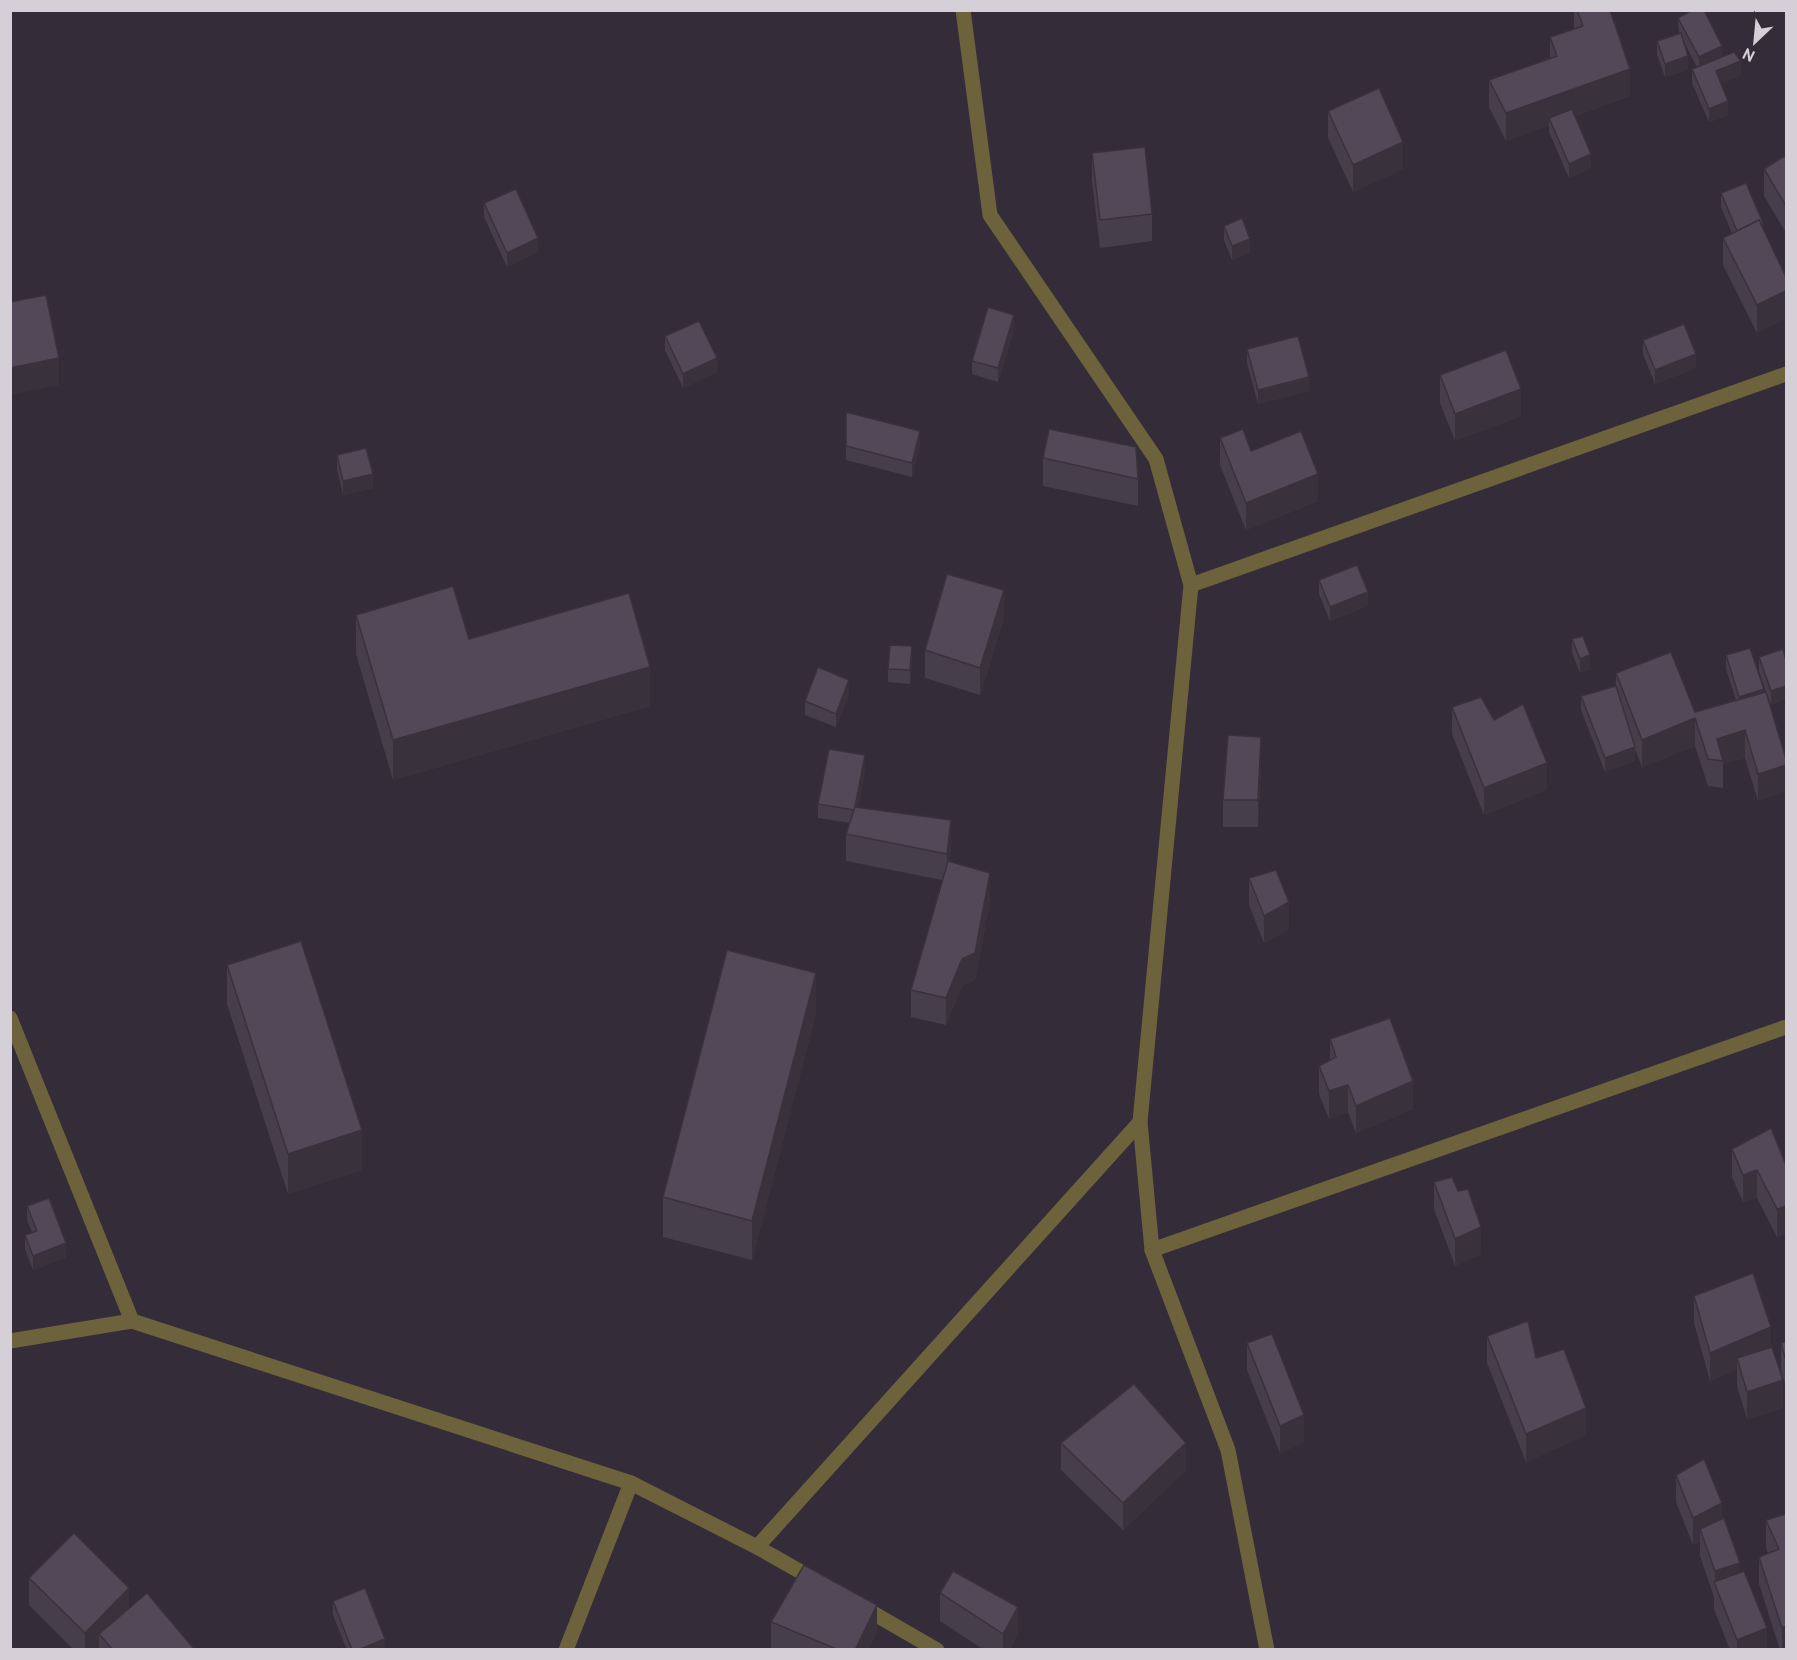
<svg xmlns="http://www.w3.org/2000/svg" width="1797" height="1660" viewBox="0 0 1797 1660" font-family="Overpass,sans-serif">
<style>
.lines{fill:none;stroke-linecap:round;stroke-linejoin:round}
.minor{stroke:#6c623b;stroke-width:15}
.wall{fill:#473e4b}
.shaded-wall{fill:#39323d}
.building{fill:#524857;stroke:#39323d;stroke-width:1.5}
</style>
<rect width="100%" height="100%" fill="#352c3a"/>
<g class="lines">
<g class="minor">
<path d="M963 10 990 215 1156 459 1191 585 1140 1122 1152 1250 1228 1450 1267 1650"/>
<path d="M1191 585 1786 374"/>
<path d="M10 1018 132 1321 631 1483 757 1547 817 1581"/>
<path d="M1152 1250 1786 1027"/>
<path d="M10 1341 132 1321"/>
<path d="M757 1547 1140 1122"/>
<path d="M859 1605 937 1650"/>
<path d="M566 1650 631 1483"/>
</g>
</g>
<g class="wall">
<path d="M1574 10H1610L1630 96 1575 116 1591 168 1569 178 1549 132V125L1506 141 1489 107V80L1550 58V37L1574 29Z"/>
<path d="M1678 18 1722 56 1741 75 1721 83 1728 115 1709 122 1692 83V69L1697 67 1684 42 1688 70 1665 77 1657 55V41L1679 33Z"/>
<path d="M1328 111 1403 169 1353 192 1328 138Z"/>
<path d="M1092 153 1152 214V241L1100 248 1092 181Z"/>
<path d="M1786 155V233L1764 196V169Z"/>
<path d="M1721 193 1763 223 1757 333 1723 265V238L1732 233 1721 207Z"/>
<path d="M484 203 538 252 507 267 484 217Z"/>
<path d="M1224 226 1250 253 1232 260 1224 240Z"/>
<path d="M1014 329 998 382 972 374V361Z"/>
<path d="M665 336 717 372 683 388 665 350Z"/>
<path d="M1643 340 1696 368 1655 384 1643 354Z"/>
<path d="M1247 349 1309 391 1258 404 1247 363Z"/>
<path d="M1440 375 1521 416 1455 441 1440 403Z"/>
<path d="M846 412 920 445 912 477 846 460Z"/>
<path d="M1220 438 1251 451 1318 501 1246 530 1220 465Z"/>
<path d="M337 455 373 488 343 495 337 469Z"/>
<path d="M1043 458 1138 479V506L1043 486Z"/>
<path d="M1319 580 1368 606 1330 621 1319 594Z"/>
<path d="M356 615 469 639 650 706 393 780 356 654Z"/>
<path d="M1004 618 980 695 925 678V650Z"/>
<path d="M1572 639 1590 669 1580 673 1572 653Z"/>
<path d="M1783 649 1771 705 1767 695 1758 801 1745 758 1723 764V788L1708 786 1695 746 1642 767 1635 749V761L1605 772 1581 710V696L1616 686V673L1695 712 1736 700 1726 669V655L1764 692H1766L1759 671V657Z"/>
<path d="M912 660 910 684 888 682V669Z"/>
<path d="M849 694 836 727 805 715V701Z"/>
<path d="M1452 707 1494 720 1547 790 1484 815 1452 734Z"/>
<path d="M1261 764 1258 827H1223V800Z"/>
<path d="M865 769 858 808 951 847 949 861 990 900 975 980 962 986 946 1025 911 1017V990L942 880 846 861V834L850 823 818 818V804Z"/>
<path d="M1249 878 1289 929 1264 943 1249 905Z"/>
<path d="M227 965 362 1170 288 1194 227 1004Z"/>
<path d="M816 1013 752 1260 663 1237V1197Z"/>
<path d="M1330 1039 1413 1109 1356 1133 1348 1112 1329 1119 1319 1094V1066L1330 1060Z"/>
<path d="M1732 1149 1786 1165V1233L1777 1237 1757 1198 1743 1202 1732 1177Z"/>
<path d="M1434 1182 1458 1191 1481 1254 1455 1266 1434 1209Z"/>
<path d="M27 1206 66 1257 33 1270 25 1249V1235L32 1232 27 1220Z"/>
<path d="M1694 1296 1771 1347 1783 1408 1747 1419 1737 1386V1369L1710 1381 1694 1323Z"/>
<path d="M1487 1336 1536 1358 1586 1435 1526 1462 1487 1363Z"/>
<path d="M1786 1341V1388L1781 1370V1343Z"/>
<path d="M1247 1343 1304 1442 1280 1453 1247 1370Z"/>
<path d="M1061 1443 1186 1470 1123 1530 1061 1470Z"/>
<path d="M1676 1475 1722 1519 1767 1650H1730L1714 1609V1597L1700 1556V1541L1693 1545 1676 1502Z"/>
<path d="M1786 1514V1650H1780L1759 1584V1557L1768 1553 1766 1547V1520Z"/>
<path d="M29 1578 129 1609 195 1650H99V1646L96 1650H74L29 1605Z"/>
<path d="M940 1593 1018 1634 1009 1650H984L940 1621Z"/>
<path d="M333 1601 385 1650H347L333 1615Z"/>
<path d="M771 1622 877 1632 868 1650H772L771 1649Z"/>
</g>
<g class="shaded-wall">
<path d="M1722 46V60L1699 71V57Z"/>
<path d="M1688 56V70L1665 77V64Z"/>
<path d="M1741 61V75L1716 85V71Z"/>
<path d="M1630 69V96L1552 124 1549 118V125L1506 141V113Z"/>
<path d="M1728 101V115L1709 122V109Z"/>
<path d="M1403 142V169L1353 192V165Z"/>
<path d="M1591 154V168L1569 178V164Z"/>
<path d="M538 238V252L507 267V253Z"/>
<path d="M1250 239V253L1232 260V246Z"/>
<path d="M1786 291V319L1757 333V305Z"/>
<path d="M1014 315V329L998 382V368Z"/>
<path d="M1696 354V368L1655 384V370Z"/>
<path d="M59 358V385L10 395V368Z"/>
<path d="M717 358V372L683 388V374Z"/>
<path d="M1309 377V391L1258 404V390Z"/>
<path d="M1521 389V416L1455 441V414Z"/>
<path d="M920 431V445L912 477V463Z"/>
<path d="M373 474V488L343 495V481Z"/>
<path d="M1318 474V501L1246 530V503Z"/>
<path d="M1004 590V618L980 695V668Z"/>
<path d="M1368 592V606L1330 621V607Z"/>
<path d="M912 646V660L910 684V670Z"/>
<path d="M1590 655V669L1580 673V659Z"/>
<path d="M650 667V706L393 780V740Z"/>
<path d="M849 680V694L836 727V714Z"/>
<path d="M1786 686V699L1771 705V691Z"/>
<path d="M1764 689V703L1739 710V697Z"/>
<path d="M1695 718V746L1642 767V740Z"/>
<path d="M1745 730V758L1723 764V761L1717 739Z"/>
<path d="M1261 737V764L1258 827V800Z"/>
<path d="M1635 747V761L1605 772V758Z"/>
<path d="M865 755V769L855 824V810Z"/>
<path d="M1547 763V790L1484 815V788Z"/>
<path d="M1786 765V792L1758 801V774Z"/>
<path d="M951 820V847L947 881V854Z"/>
<path d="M990 873V900L975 980 962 986 946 1025V998Z"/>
<path d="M1289 902V929L1264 943V916Z"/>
<path d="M816 973V1013L752 1260V1221Z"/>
<path d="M1413 1081V1109L1356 1133V1106Z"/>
<path d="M1348 1085V1112L1329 1119V1091Z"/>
<path d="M362 1130V1170L288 1194V1154Z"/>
<path d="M1757 1170V1198L1743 1202V1175Z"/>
<path d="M1786 1206V1233L1777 1237V1209Z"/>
<path d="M1481 1227V1254L1455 1266V1239Z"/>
<path d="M66 1243V1257L33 1270V1256Z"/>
<path d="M1771 1327V1355L1737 1358V1369L1710 1381V1353Z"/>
<path d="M1783 1380V1408L1747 1419V1392Z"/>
<path d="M1586 1408V1435L1526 1462V1434Z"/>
<path d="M1304 1415V1442L1280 1453V1426Z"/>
<path d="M1186 1443V1470L1123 1530V1503Z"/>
<path d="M1722 1503V1530L1700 1529V1541L1693 1545V1518Z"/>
<path d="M1740 1563V1590L1715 1583V1571Z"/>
<path d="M129 1588V1616L99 1634V1646L96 1650H85V1633Z"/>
<path d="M877 1605V1632L868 1650H855Z"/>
<path d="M1018 1607V1634L1009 1650H1003V1634Z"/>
<path d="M1786 1626V1650H1782V1628Z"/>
<path d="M1767 1628V1650H1737V1640Z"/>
<path d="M385 1639V1650H358Z"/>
</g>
<g class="building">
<path d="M1577 10H1610L1630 69 1506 113 1489 80 1557 56 1550 37 1583 26Z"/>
<path d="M1692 10H1704L1722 46 1699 57 1678 18Z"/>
<path d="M1681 33 1688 56 1665 64 1657 41Z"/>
<path d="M1734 52 1741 61 1716 71 1728 101 1709 109 1692 69Z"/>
<path d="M1379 88 1403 142 1353 165 1328 111Z"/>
<path d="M1572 109 1591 154 1569 164 1549 118Z"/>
<path d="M1145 147 1152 214 1100 220 1092 153Z"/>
<path d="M1786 155V206L1764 169Z"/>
<path d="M1746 183 1763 223 1761 224 1759 220 1737 231 1721 193Z"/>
<path d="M516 189 538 238 507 253 484 203Z"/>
<path d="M1242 218 1250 239 1232 246 1224 226Z"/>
<path d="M1759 220 1786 277V291L1757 305 1723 238Z"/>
<path d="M46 295 59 358 10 368V302Z"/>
<path d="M988 307 1014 315 998 368 972 361Z"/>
<path d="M699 321 717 358 683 374 665 336Z"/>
<path d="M1684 324 1696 354 1655 370 1643 340Z"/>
<path d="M1298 336 1309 377 1258 390 1247 349Z"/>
<path d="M1506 350 1521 389 1455 414 1440 375Z"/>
<path d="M846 412 920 431 912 463 846 446Z"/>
<path d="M1049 429 1136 447 1138 479 1043 458Z"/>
<path d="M1243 429 1251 451 1301 431 1318 474 1246 503 1220 438Z"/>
<path d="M366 448 373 474 343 481 337 455Z"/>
<path d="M1357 565 1368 592 1330 607 1319 580Z"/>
<path d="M947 574 1004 590 980 668 925 650Z"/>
<path d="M453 586 469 639 629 593 650 667 393 740 356 615Z"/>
<path d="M1583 636 1590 655 1580 659 1572 639Z"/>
<path d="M890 645 912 646 910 670 888 669Z"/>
<path d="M1750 648 1764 689 1739 697 1726 655Z"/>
<path d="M1783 649 1786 660V686L1771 691 1759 657Z"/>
<path d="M1671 652 1695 712 1766 692 1786 759V765L1758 774 1745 730 1717 739 1723 761 1708 759 1695 718 1642 740 1616 673Z"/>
<path d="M818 667 849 680 836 714 805 701Z"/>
<path d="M1616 686 1635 747 1605 758 1581 696Z"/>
<path d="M1481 697 1494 720 1523 704 1547 763 1484 788 1452 707Z"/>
<path d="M1228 735 1261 737 1258 800H1223Z"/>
<path d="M829 749 865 755 855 807 854 810 818 804Z"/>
<path d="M855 807 951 820 947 854 846 834Z"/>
<path d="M948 861 990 873 975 953 962 959 946 998 911 990Z"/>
<path d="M1276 870 1289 902 1264 916 1249 878Z"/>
<path d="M301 941 362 1130 288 1154 227 965Z"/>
<path d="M727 950 816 973 752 1221 663 1197Z"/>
<path d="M1390 1018 1413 1081 1356 1106 1348 1085 1329 1091 1319 1066 1336 1057 1330 1039Z"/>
<path d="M1771 1128 1786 1165V1206L1777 1209 1757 1170 1743 1175 1732 1149Z"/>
<path d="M1452 1177 1458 1191 1468 1189 1481 1227 1455 1239 1434 1182Z"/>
<path d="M49 1198 66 1243 33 1256 25 1235 37 1231 27 1206Z"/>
<path d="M1753 1273 1771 1327 1710 1353 1694 1296Z"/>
<path d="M1528 1321 1536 1358 1564 1349 1586 1408 1526 1434 1487 1336Z"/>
<path d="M1272 1334 1304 1415 1280 1426 1247 1343Z"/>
<path d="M1786 1341V1361L1781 1343Z"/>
<path d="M1772 1347 1783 1380 1747 1392 1737 1358Z"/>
<path d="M1134 1384 1186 1443 1123 1503 1061 1443Z"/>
<path d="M1704 1459 1722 1503 1693 1518 1676 1475Z"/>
<path d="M1786 1514V1626L1782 1628 1759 1557 1779 1549 1766 1520Z"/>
<path d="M1724 1518 1740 1563 1715 1571 1700 1529Z"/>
<path d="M74 1533 129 1588 85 1633 29 1578Z"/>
<path d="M804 1565 877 1605 855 1650H839L771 1622Z"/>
<path d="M953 1571 1018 1607 1003 1634 940 1593Z"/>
<path d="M1744 1571 1767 1628 1737 1640 1714 1582Z"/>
<path d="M365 1588 385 1639 358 1650H352L333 1601Z"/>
<path d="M147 1593 195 1650H113L99 1634Z"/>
</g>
<rect width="1797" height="1660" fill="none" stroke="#d5cfd8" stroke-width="24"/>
<g transform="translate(1755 42) rotate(206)" stroke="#352c3a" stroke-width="4.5" paint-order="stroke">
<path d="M0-4.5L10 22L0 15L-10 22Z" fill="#d5cfd8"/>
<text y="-9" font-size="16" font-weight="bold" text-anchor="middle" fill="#d5cfd8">N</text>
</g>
</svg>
